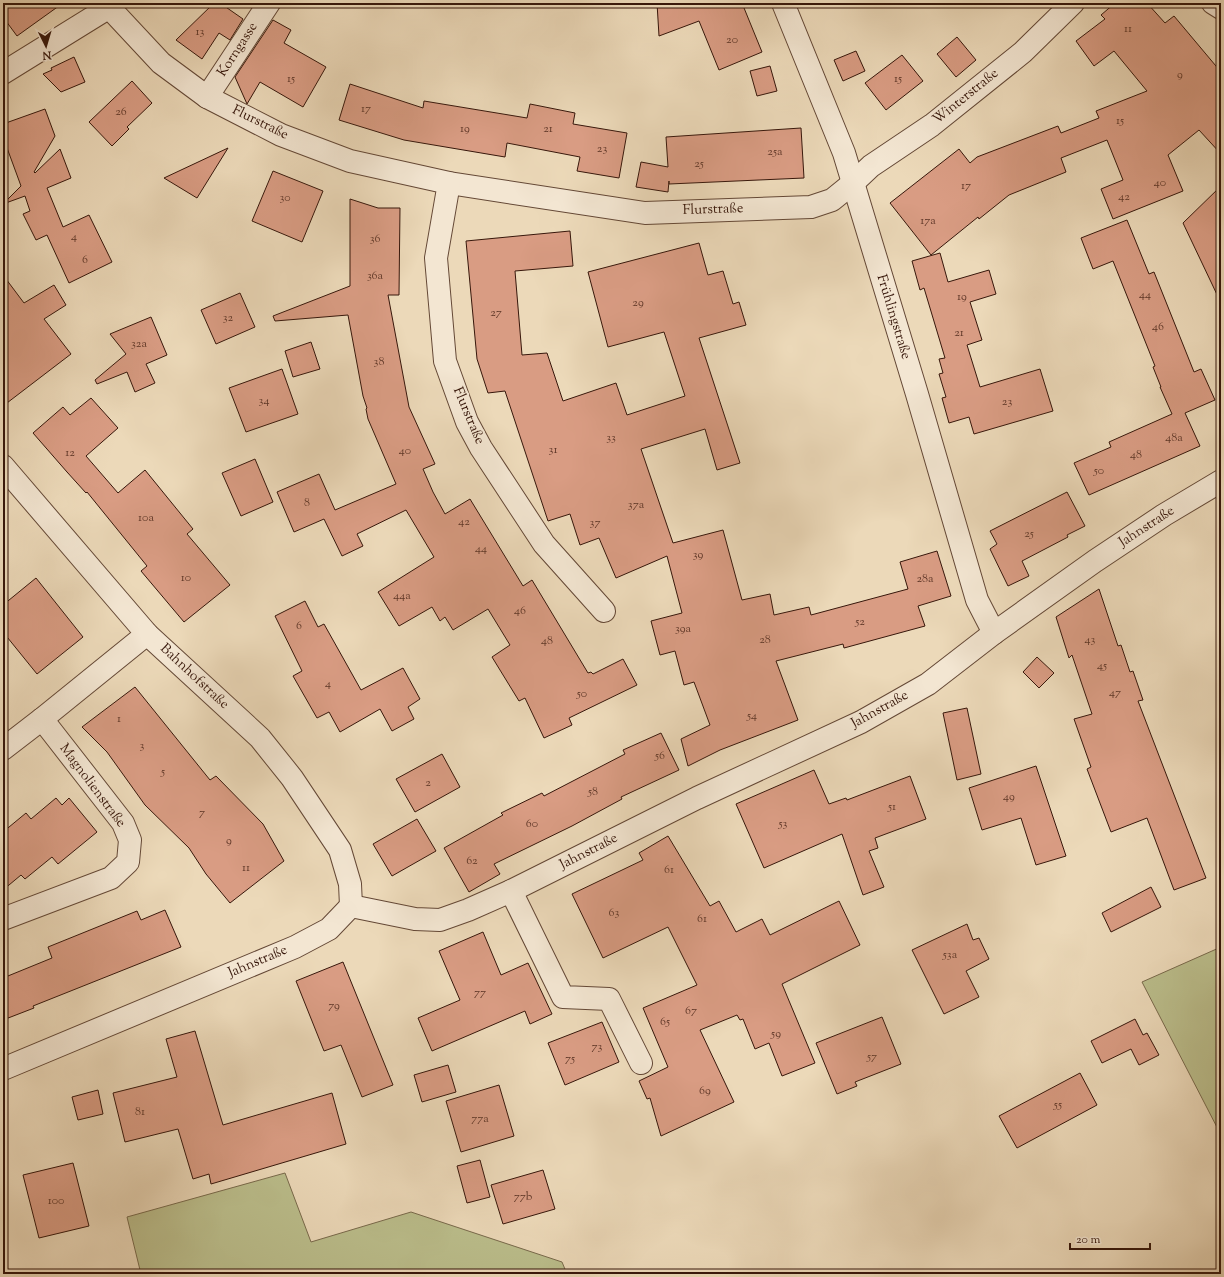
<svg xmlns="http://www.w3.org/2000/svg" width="1224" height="1277" viewBox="0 0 1224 1277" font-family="'Sorts Mill Goudy',serif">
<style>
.green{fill:#bbbe8c;stroke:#796a4c}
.building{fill:#d99c83;stroke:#37170b}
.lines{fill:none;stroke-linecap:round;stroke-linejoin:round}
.minor-casing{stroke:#644836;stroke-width:24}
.minor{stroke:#f3e6d2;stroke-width:22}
.labels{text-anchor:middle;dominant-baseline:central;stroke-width:4;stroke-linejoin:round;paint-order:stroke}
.number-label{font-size:12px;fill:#603829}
.street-label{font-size:14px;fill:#37170b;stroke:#f3e6d2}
</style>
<rect width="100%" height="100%" fill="#ecd9b9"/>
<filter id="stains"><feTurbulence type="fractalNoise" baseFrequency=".005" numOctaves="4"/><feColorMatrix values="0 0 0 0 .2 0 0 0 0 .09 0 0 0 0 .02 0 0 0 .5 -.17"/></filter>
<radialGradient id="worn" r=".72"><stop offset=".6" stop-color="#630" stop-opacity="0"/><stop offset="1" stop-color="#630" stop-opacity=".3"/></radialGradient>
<g class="green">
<path d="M1221 947V1135L1142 982Z"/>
<path d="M285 1173 311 1242 411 1212 562 1262 567 1274H141L127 1217Z"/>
</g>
<g class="building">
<path d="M3 3H63L17 36 3 17Z"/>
<path d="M214 3H220L243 19 230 40 219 33 202 59 176 40Z"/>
<path d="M657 3H742L762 52 719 70 699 21 659 36Z"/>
<path d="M1115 3H1147L1165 23 1174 16 1221 72V154L1199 130 1168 155 1183 191 1113 219 1101 189 1123 180 1107 140 1061 158 1066 172 1009 195 979 219 978 217 931 255 890 203 959 149 970 163 977 157 1058 126 1061 133 1099 118 1096 111 1147 91 1114 51 1094 66 1076 41 1105 19 1101 15Z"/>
<path d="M273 20 291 30 284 43 326 67 303 107 260 82 247 104 235 77Z"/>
<path d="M957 37 976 60 956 77 937 54Z"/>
<path d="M856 51 865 71 843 81 834 60Z"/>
<path d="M902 55 923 81 886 110 865 83Z"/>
<path d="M74 57 85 82 61 92 43 74 52 70 51 68Z"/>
<path d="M770 66 777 91 757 96 750 71Z"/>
<path d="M132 81 152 103 127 127 129 129 112 146 89 122Z"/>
<path d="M350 84 423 108 424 101 527 118 530 104 575 113 573 124 627 133 619 178 577 171 580 157 507 143 505 157 404 140 339 120Z"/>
<path d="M45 109 55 136 34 172 35 173 60 149 71 178 47 188 63 227 89 215 112 262 69 283 47 235 36 240 23 214 30 211 25 196 3 204 21 186 3 137V124Z"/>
<path d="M801 128 804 178 669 184V181L668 192 636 187 641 162 668 167 666 137Z"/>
<path d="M228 148 197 198 164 178Z"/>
<path d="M273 171 323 191 302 242 252 221Z"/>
<path d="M1221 186V303L1183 223Z"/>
<path d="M350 199 378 208H400L399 295H388L409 407 435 464 423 469 433 492 445 514 470 499 523 586 532 580 588 673 591 672 593 674 623 659 637 685 569 718 572 725 544 738 525 698 519 701 492 657 510 645 488 609 453 630 445 617 440 621 432 607 399 626 378 592 434 557 406 510 357 534 363 546 342 556 324 519 294 532 277 492 319 474 335 510 396 484 368 419 366 409 367 408 363 396 348 315 275 321 273 316 350 286Z"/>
<path d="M1127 220 1149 274 1154 272 1194 372 1201 369 1215 400 1185 413 1200 446 1089 495 1074 463 1111 447 1109 442 1172 414 1160 387H1161L1153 367 1155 366 1113 261 1093 269 1081 238Z"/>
<path d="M570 231 573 266 515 271 522 355 547 353 563 401 616 383 627 415 685 396 664 332 608 347 588 272 699 243 708 275 723 271 733 304 739 302 746 325 699 338 740 463 717 470 705 429 641 449 673 543 723 530 742 600 770 594 774 615 809 607 811 615 908 589 900 562 937 551 951 596 918 606 925 626 844 648 843 644 776 661 798 720 720 750 688 766 681 739 710 725 694 682 684 685 675 651 660 655 651 621 682 613 667 556 616 578 599 538 580 545 570 514 548 521 505 391 488 393 477 359 466 241Z"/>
<path d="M940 253 948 282 989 270 996 294 970 302 982 340 967 345 980 387 1040 369 1053 411 974 434 969 417 949 423 942 398 946 397 939 374 943 373 939 359 945 358 924 288 920 290 912 261Z"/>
<path d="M3 275 24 303 54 285 66 305 44 319 71 354 3 406Z"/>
<path d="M240 293 255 327 216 344 201 310Z"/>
<path d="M151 317 167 355 146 364 155 383 135 392 127 372 97 384 95 380 126 354 110 334Z"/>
<path d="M311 342 320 369 293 377 285 351Z"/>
<path d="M282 369 298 414 246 432 229 388Z"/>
<path d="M91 398 118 428 86 456 118 493 145 470 193 529 187 534 230 585 184 622 141 571 147 566 87 492 86 493 67 472 33 433 63 407 70 415Z"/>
<path d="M255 459 273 502 241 516 222 473Z"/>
<path d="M1067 492 1085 526 1067 535 1068 537 1022 561 1029 576 1008 586 990 549 997 544 990 531Z"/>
<path d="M36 578 83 637 37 674 3 632V605Z"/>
<path d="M1099 589 1118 646 1121 645 1130 672 1133 671 1143 700 1138 701 1206 878 1174 890 1147 818 1111 832 1087 769 1091 767 1074 719 1092 714 1072 655 1069 658 1056 617Z"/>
<path d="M305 601 318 627 324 624 361 690 403 668 420 699 408 707 414 719 392 731 380 709 340 732 329 712 317 718 293 676 302 671 275 616Z"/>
<path d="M1037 657 1054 673 1039 688 1023 672Z"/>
<path d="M135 687 210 780 216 776 263 824 284 861 230 903 206 874 189 848 145 805 107 752 82 727Z"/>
<path d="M967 708 981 774 957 780 943 713Z"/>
<path d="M661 733 679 770 621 797 622 799 572 826 494 864 500 874 469 892 444 848 503 815 501 813 542 793 544 796 625 754 623 750Z"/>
<path d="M442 754 460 787 415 812 396 779Z"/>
<path d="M1036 766 1066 856 1036 865 1021 818 982 830 969 788Z"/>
<path d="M814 770 829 804 846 798 847 800 910 776 926 819 875 838 878 848 869 851 884 887 863 895 842 834 764 868 736 804Z"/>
<path d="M56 798 62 805 69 798 97 832 58 864 52 857 25 879 21 875 3 890V832L26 813 31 819Z"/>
<path d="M417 819 436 851 392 876 373 844Z"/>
<path d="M668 836 710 906 719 901 736 932 762 919 770 935 839 901 860 945 782 984 815 1063 782 1076 769 1043 755 1049 743 1019 740 1020 737 1015 700 1030 734 1102 661 1136 650 1098 647 1099 639 1081 668 1067 643 1008 697 985 668 927 603 958 572 894 643 860 639 853Z"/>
<path d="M1151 887 1161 907 1111 932 1102 913Z"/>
<path d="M165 910 181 947 33 1006 34 1008 3 1020V978L52 958 48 947 137 911 141 920Z"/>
<path d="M967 924 973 940 979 938 989 959 966 971 979 997 944 1014 912 950Z"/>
<path d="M483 932 501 975 528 963 552 1014 530 1024 525 1011 432 1051 418 1018 460 1000 439 951Z"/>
<path d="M343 962 393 1085 362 1097 341 1045 324 1051 296 981Z"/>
<path d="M882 1017 901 1064 855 1082 857 1086 837 1094 816 1043Z"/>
<path d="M1135 1019 1143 1035 1147 1033 1159 1055 1139 1065 1131 1049 1102 1063 1091 1041Z"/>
<path d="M602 1022 619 1062 565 1085 548 1043Z"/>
<path d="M195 1031 223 1125 332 1093 346 1144 211 1184 209 1174 193 1179 178 1129 125 1142 113 1093 177 1077 166 1039Z"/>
<path d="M448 1065 456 1092 422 1102 414 1075Z"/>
<path d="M1080 1073 1097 1105 1017 1148 999 1116Z"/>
<path d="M499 1085 514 1136 461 1152 446 1101Z"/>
<path d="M98 1090 103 1114 78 1120 72 1097Z"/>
<path d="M480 1160 490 1197 467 1203 457 1166Z"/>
<path d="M73 1163 89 1226 39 1238 23 1175Z"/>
<path d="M543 1170 555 1209 503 1224 491 1185Z"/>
</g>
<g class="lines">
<g class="minor-casing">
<g id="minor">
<path d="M105 3 161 63 207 97 281 135 350 161 449 183 645 213 811 207 832 200 853 183 871 166 932 125 1023 52 1073 3"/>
<path d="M783 3 844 153 917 394 977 600 994 633"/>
<path d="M1213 3 1221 8"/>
<path d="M3 73 108 8"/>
<path d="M207 97 269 3"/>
<path d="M449 183 436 258 445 361 467 422 481 448 544 544 604 611"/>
<path d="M3 466 147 634 260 738 292 778 340 850 350 884 351 906"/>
<path d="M3 749 42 719"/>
<path d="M511 891 563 997 609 999 641 1063"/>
<path d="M351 906 415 919 440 920 468 910 511 891 697 798 861 722 928 684 994 633 1095 561 1164 515 1221 481"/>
<path d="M3 919 111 878 128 862 130 840 123 823 42 719 147 634"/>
<path d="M3 1069 295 947 329 929 351 906"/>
</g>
</g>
<use href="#minor" class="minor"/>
</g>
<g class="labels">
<g class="number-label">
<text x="1128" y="29">11</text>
<text x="200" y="32">13</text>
<text x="732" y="40">20</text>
<text x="1180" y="75">9</text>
<text x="291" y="79">15</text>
<text x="898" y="79">15</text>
<text x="366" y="109">17</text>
<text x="121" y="112">26</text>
<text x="1120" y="121">15</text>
<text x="465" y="129">19</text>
<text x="548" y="129">21</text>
<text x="602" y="149">23</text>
<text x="775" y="152">25a</text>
<text x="699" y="164">25</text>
<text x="1160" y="183">40</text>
<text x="966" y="186">17</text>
<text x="1124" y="197">42</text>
<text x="285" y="198">30</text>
<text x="928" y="221">17a</text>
<text x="74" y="237">4</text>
<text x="375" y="239">36</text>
<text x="85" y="260">6</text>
<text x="375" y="276">36a</text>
<text x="1145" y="295">44</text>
<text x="962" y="297">19</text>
<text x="638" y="303">29</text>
<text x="496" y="313">27</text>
<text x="228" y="318">32</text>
<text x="1158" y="327">46</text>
<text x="959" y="333">21</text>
<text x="139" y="344">32a</text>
<text x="379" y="362">38</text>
<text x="264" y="401">34</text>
<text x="1007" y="402">23</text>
<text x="611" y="438">33</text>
<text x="1174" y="438">48a</text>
<text x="553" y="450">31</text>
<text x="405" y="451">40</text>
<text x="70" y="453">12</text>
<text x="1136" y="455">48</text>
<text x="1099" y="471">50</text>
<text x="307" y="503">8</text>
<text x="636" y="505">37a</text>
<text x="146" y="518">10a</text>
<text x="464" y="522">42</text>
<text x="595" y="523">37</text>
<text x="1029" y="534">25</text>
<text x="481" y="549">44</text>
<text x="698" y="555">39</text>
<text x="186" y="578">10</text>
<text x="925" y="579">28a</text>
<text x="402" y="596">44a</text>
<text x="520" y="611">46</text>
<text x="860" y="622">52</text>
<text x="299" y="626">6</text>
<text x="683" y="629">39a</text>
<text x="765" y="640">28</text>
<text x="1090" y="640">43</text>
<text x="547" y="641">48</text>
<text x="1102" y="666">45</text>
<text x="328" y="684">4</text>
<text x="1115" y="693">47</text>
<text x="582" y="694">50</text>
<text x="752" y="716">54</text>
<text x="119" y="719">1</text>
<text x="142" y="746">3</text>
<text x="660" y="756">56</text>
<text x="163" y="772">5</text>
<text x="428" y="783">2</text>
<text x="593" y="792">58</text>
<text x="1009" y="797">49</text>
<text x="892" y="807">51</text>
<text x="202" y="813">7</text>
<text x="532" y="824">60</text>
<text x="783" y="824">53</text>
<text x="229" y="841">9</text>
<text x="472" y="861">62</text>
<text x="246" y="868">11</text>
<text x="669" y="870">61</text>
<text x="614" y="913">63</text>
<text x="702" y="919">61</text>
<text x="950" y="955">53a</text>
<text x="480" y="993">77</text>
<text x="334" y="1006">79</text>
<text x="691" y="1011">67</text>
<text x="665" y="1022">65</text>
<text x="776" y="1034">59</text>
<text x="597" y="1047">73</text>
<text x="872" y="1057">57</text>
<text x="570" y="1059">75</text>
<text x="705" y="1091">69</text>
<text x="1058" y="1105">55</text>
<text x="140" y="1112">81</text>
<text x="480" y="1119">77a</text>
<text x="523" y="1197">77b</text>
<text x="56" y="1201">100</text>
</g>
<g class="street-label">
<text transform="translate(238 50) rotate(-57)">Korngasse</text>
<text transform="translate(966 97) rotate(-39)">Winterstraße</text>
<text transform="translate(260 123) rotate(26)">Flurstraße</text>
<text transform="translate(713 210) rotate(-2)">Flurstraße</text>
<text transform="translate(893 317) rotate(73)">Frühlingstraße</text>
<text transform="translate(468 416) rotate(67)">Flurstraße</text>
<text transform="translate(1147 527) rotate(-33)">Jahnstraße</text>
<text transform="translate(194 677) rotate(43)">Bahnhofstraße</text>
<text transform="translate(880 710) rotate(-29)">Jahnstraße</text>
<text transform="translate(92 786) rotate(53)">Magnolienstraße</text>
<text transform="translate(589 852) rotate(-27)">Jahnstraße</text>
<text transform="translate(258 962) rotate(-23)">Jahnstraße</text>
</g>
</g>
<rect width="1224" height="1277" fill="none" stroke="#ecd9b9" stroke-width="16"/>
<rect x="4" y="4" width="1216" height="1269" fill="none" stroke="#37170b" stroke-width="2"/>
<rect x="8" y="8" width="1208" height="1261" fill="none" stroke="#37170b"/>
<g transform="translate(46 46) rotate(175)" stroke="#f3e6d2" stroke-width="3" paint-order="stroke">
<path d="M0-3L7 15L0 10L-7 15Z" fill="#37170b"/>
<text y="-6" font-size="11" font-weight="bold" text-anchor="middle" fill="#37170b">N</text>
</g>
<path d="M1070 1243v6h80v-6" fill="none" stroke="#37170b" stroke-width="2"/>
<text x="1076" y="1243" font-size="12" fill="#37170b" stroke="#f3e6d2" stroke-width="3" paint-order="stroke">20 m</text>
<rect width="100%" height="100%" filter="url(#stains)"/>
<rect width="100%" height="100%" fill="url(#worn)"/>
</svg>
